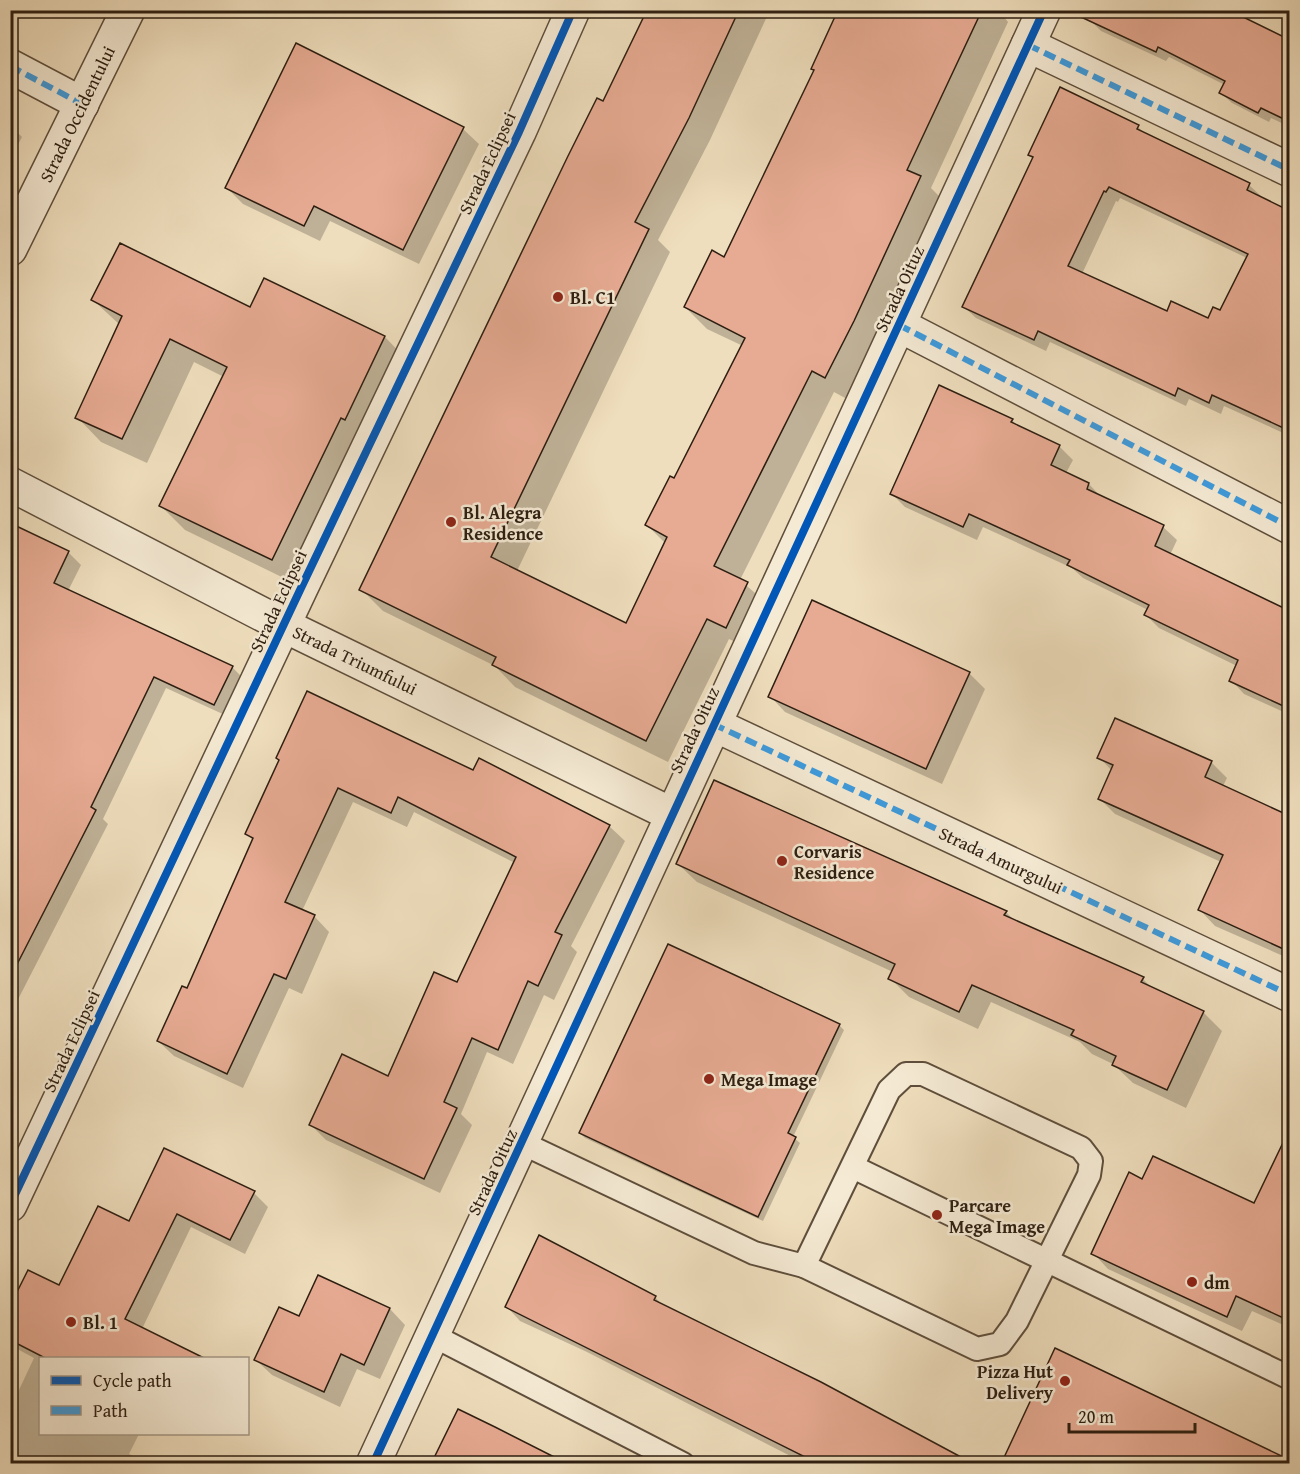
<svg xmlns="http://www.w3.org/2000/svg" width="1300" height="1474" viewBox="0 0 1300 1474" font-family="'Gentium Book Plus',serif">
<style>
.shadow{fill:#0003;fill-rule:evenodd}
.building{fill:#e7ab93;stroke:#2d1e11;stroke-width:1.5;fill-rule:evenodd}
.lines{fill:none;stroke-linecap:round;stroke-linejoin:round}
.lane-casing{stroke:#5e4e3c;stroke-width:26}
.street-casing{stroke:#5e4e3c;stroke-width:36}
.lane{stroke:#f5ead4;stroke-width:22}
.street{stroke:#f5ead4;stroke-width:33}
.quiet{stroke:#3d9bde;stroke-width:6;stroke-dasharray:12 6;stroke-linecap:butt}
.cycleway-casing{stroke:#f5ead4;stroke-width:11}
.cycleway{stroke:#0057b8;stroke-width:8}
.poi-dot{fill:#8f2418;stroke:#f5ead4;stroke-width:2}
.labels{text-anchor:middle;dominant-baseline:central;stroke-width:5;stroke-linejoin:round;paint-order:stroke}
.street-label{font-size:18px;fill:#2d1e11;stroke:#f5ead4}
.poi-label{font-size:18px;font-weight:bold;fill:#2d1e11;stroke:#f5ead4;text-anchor:start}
</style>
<rect width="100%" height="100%" fill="#efdebd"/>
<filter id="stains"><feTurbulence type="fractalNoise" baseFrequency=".00333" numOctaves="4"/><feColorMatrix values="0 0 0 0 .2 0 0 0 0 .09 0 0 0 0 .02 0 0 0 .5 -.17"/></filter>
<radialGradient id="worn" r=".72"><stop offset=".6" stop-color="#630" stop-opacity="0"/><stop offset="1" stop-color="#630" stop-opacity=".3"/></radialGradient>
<g class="shadow">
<path d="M10 10H18L10 25Z"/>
<path d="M648 10H770L710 140 658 240 670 252 517 571 626 625 666 544 647 525 675 480 743 346 707 329 685 307 725 259 815 71 840 10H1009L1005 18 1008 22 931 188 942 199 847 399 834 392 740 580 769 605 748 648 729 639 668 762 515 687 495 666 383 611 361 589Z"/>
<path d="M1091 21 1290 41V127L1271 118 1269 122 1232 103 1221 93 1225 85 1169 57 1166 61 1101 31Z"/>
<path d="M296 45 463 129 479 144 419 264 330 221 320 241 243 204 227 188Z"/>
<path d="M10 125 22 137 10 160Z"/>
<path d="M1138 127 1147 136 1249 185 1261 196 1290 357V436L1224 406 1221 414 1189 399 1186 406 1050 342 1046 351 976 318 964 307 1034 159 1030 154ZM1120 198 1247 258 1220 312 1209 320 1167 313 1082 274 1116 201 1118 202Z"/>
<path d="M265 280 385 337 409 362 296 584 185 530 161 506 224 377 194 362 147 463 101 442 77 417 120 325 93 300 251 309Z"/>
<path d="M1012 420 1018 427 1059 446 1073 460 1066 473 1089 484 1102 498 1163 527 1177 540 1170 555 1290 612V715L1244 694 1231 680 1237 666 1159 628 1146 615 1148 610 1083 578 1072 568 983 527 977 540 905 507 892 494Z"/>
<path d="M15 527 68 552 81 565 68 591 232 667 244 679 227 716 166 688 103 819 108 824 10 1015V538Z"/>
<path d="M813 602 970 674 985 689 942 784 785 712 770 696Z"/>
<path d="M1099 757 1211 762 1227 778 1223 786 1290 818V959L1215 926 1200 910 1221 862 1115 814 1100 799 1112 771Z"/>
<path d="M281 761 474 772 609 826 625 841 571 946 577 952 554 1000 544 995 513 1064 487 1052 461 1114 472 1125 440 1193 326 1140 311 1125 389 1078 458 984 515 863 414 812 407 827 353 802 302 911 314 916 329 932 302 994 289 988 243 1088 174 1056 158 1041 188 990 254 841 247 834Z"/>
<path d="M678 864 1006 912 1016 922 1143 979 1153 989 1203 1012 1222 1031 1186 1108 1133 1083 1113 1064 1092 1054 1080 1042 991 1002 978 1029 909 997 890 978 893 972 697 882Z"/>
<path d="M839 1025 844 1030 793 1137 800 1143 763 1221 585 1138 580 1133Z"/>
<path d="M1290 1131V1328L1252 1311 1242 1331 1108 1269 1093 1253 1142 1181 1255 1205Z"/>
<path d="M254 1193 268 1207 245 1254 191 1227 142 1329 176 1358H40V1434H139L129 1454 150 1464 10 1461V1409L34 1358 10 1345V1309L59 1287 129 1223Z"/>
<path d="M318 1277 390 1309 405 1325 380 1379 357 1369 340 1407 272 1375 256 1360 299 1318Z"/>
<path d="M655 1297 663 1306 971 1464H806L587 1352 520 1321 507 1307Z"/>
</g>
<g class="building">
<path d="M647 10H739L689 118 635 222 649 229 491 557 626 623 667 537 645 525 670 476 674 478 745 338 684 307 712 250 724 257 814 70 811 69 838 10H982L907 170 921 176 854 321 825 378 812 371 714 566 748 582 726 628 707 619 646 741 492 665 496 657 359 590 568 156 597 98 603 101Z"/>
<path d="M1066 10H1229L1290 40V122L1261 108 1258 113 1219 93 1225 81 1158 47 1156 52Z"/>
<path d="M296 43 464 127 403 250 314 206 304 226 225 188Z"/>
<path d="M1060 87 1139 125 1137 129 1250 183 1247 190 1290 211V431L1212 395 1209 403 1178 388 1175 396 1038 331 1034 340 962 307 1033 157 1028 155ZM1109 187 1248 254 1220 310 1213 307 1208 318 1171 301 1167 311 1068 266 1104 191 1106 192Z"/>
<path d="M120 243 250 307 264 278 385 336 345 420 341 418 272 560 159 506 227 367 170 339 122 439 75 418 122 316 91 300Z"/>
<path d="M939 385 1013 419 1011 422 1060 445 1051 465 1089 483 1087 489 1164 525 1155 546 1290 611V709L1229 681 1238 660 1144 615 1149 605 1067 565 1070 560 969 514 963 527 890 494Z"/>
<path d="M10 523 69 551 54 583 233 666 214 705 154 677 91 807 96 810 10 978Z"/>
<path d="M812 600 970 672 926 769 768 697Z"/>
<path d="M307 691 473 770 479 758 610 825 555 932 562 935 538 986 528 981 498 1050 472 1038 444 1102 457 1108 424 1179 309 1125 342 1054 388 1076 434 972 457 982 516 857 398 797 391 813 338 788 285 902 315 915 286 979 274 974 227 1074 157 1041 182 986 187 988 253 838 245 834 279 760 276 758Z"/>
<path d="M1115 718 1212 761 1205 777 1290 816V952L1198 910 1223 855 1098 799 1113 765 1097 758Z"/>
<path d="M714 780 1007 911 1004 915 1144 977 1141 982 1204 1011 1167 1090 1112 1065 1116 1056 1071 1035 1074 1030 972 985 959 1012 888 979 895 964 676 864Z"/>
<path d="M668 944 840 1024 788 1133 796 1137 758 1217 579 1133Z"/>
<path d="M1290 1128V1321L1236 1296 1227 1317 1091 1254 1129 1172 1142 1179 1153 1156 1254 1203Z"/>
<path d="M164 1148 255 1191 230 1240 177 1214 125 1319 206 1359H47L10 1340V1306L28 1270 59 1285 98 1206 129 1221Z"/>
<path d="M539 1235 656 1296 654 1300 821 1382 974 1464H819L505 1307Z"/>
<path d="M318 1275 390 1308 364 1365 341 1354 324 1392 254 1360 279 1307 299 1316Z"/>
<path d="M1055 1348 1290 1460V1464H1001Z"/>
<path d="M458 1409 495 1427 568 1464H431Z"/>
</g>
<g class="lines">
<g class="lane-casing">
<g id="lane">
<path d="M906 1074H923L1081 1148 1091 1161 1089 1175 1017 1321 1000 1344 977 1349 804 1266 889 1090Z"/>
<path d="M522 1143 754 1253 804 1266"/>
<path d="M853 1167 1290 1378"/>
<path d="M432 1335 683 1464"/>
</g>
</g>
<g class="street-casing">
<g id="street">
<path d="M1028 45 1290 170"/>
<path d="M10 66 82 104"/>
<path d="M10 249 128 10"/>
<path d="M899 325 1290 527"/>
<path d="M10 484 283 625 671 814"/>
<path d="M713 724 1290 995"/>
<path d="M10 1205 301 588 519 132 573 10"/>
<path d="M373 1464 1044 10"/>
</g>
</g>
<use href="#lane" class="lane"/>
<use href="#street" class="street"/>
<g class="quiet">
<path d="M1028 45 1290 170"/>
<path d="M10 66 82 104"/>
<path d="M899 325 1290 527"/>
<path d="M713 724 1290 995"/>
</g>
<g class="cycleway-casing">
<g id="cycleway">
<path d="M10 1205 301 588 519 132 573 10"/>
<path d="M373 1464 1044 10"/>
</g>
</g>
<use href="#cycleway" class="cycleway"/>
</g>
<g class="poi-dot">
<circle cx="558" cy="297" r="6"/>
<circle cx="451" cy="522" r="6"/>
<circle cx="782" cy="861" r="6"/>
<circle cx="709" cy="1079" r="6"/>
<circle cx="937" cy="1215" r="6"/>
<circle cx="1192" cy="1282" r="6"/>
<circle cx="71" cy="1322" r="6"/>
<circle cx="1065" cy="1381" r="6"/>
</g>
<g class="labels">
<g class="street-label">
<text transform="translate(77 114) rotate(-64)">Strada Occidentului</text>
<text transform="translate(487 163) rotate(-65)">Strada Eclipsei</text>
<text transform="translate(899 289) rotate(-65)">Strada Oituz</text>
<text transform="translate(278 601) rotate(-65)">Strada Eclipsei</text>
<text transform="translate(355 660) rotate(26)">Strada Triumfului</text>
<text transform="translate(694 730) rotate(-65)">Strada Oituz</text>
<text transform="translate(1001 860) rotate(25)">Strada Amurgului</text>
<text transform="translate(71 1041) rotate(-65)">Strada Eclipsei</text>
<text transform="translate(492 1172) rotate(-65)">Strada Oituz</text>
</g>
<g class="poi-label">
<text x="570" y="297">Bl. C1</text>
<text x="463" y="512">Bl. Alegra<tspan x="463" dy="21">Residence</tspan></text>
<text x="794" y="851">Corvaris<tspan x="794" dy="21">Residence</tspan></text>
<text x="721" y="1079">Mega Image</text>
<text x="949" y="1205">Parcare<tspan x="949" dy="21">Mega Image</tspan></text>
<text x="1204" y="1282">dm</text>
<text x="83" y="1322">Bl. 1</text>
<text x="1053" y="1371" text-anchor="end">Pizza Hut<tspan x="1053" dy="21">Delivery</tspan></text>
</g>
</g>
<rect width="1300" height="1474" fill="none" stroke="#efdebd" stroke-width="36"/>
<rect x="12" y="12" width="1276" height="1450" fill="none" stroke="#2d1e11" stroke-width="3"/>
<rect x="18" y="18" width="1264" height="1438" fill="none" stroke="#2d1e11" stroke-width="1.5"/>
<rect x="39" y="1357" width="210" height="78" fill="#f5ead4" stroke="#a59886" stroke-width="1.5"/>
<rect x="51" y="1376" width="30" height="9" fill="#0057b8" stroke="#a59886" stroke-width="1.5"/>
<text x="93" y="1387" font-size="18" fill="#2d1e11">Cycle path</text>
<rect x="51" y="1406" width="30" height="9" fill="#3d9bde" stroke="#a59886" stroke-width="1.5"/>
<text x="93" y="1417" font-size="18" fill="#2d1e11">Path</text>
<path d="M1069 1423v9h126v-9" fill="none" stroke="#2d1e11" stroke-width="3"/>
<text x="1078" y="1423" font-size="18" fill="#2d1e11" stroke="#f5ead4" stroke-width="4.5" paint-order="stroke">20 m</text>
<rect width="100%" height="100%" filter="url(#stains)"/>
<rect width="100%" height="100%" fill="url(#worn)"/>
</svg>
